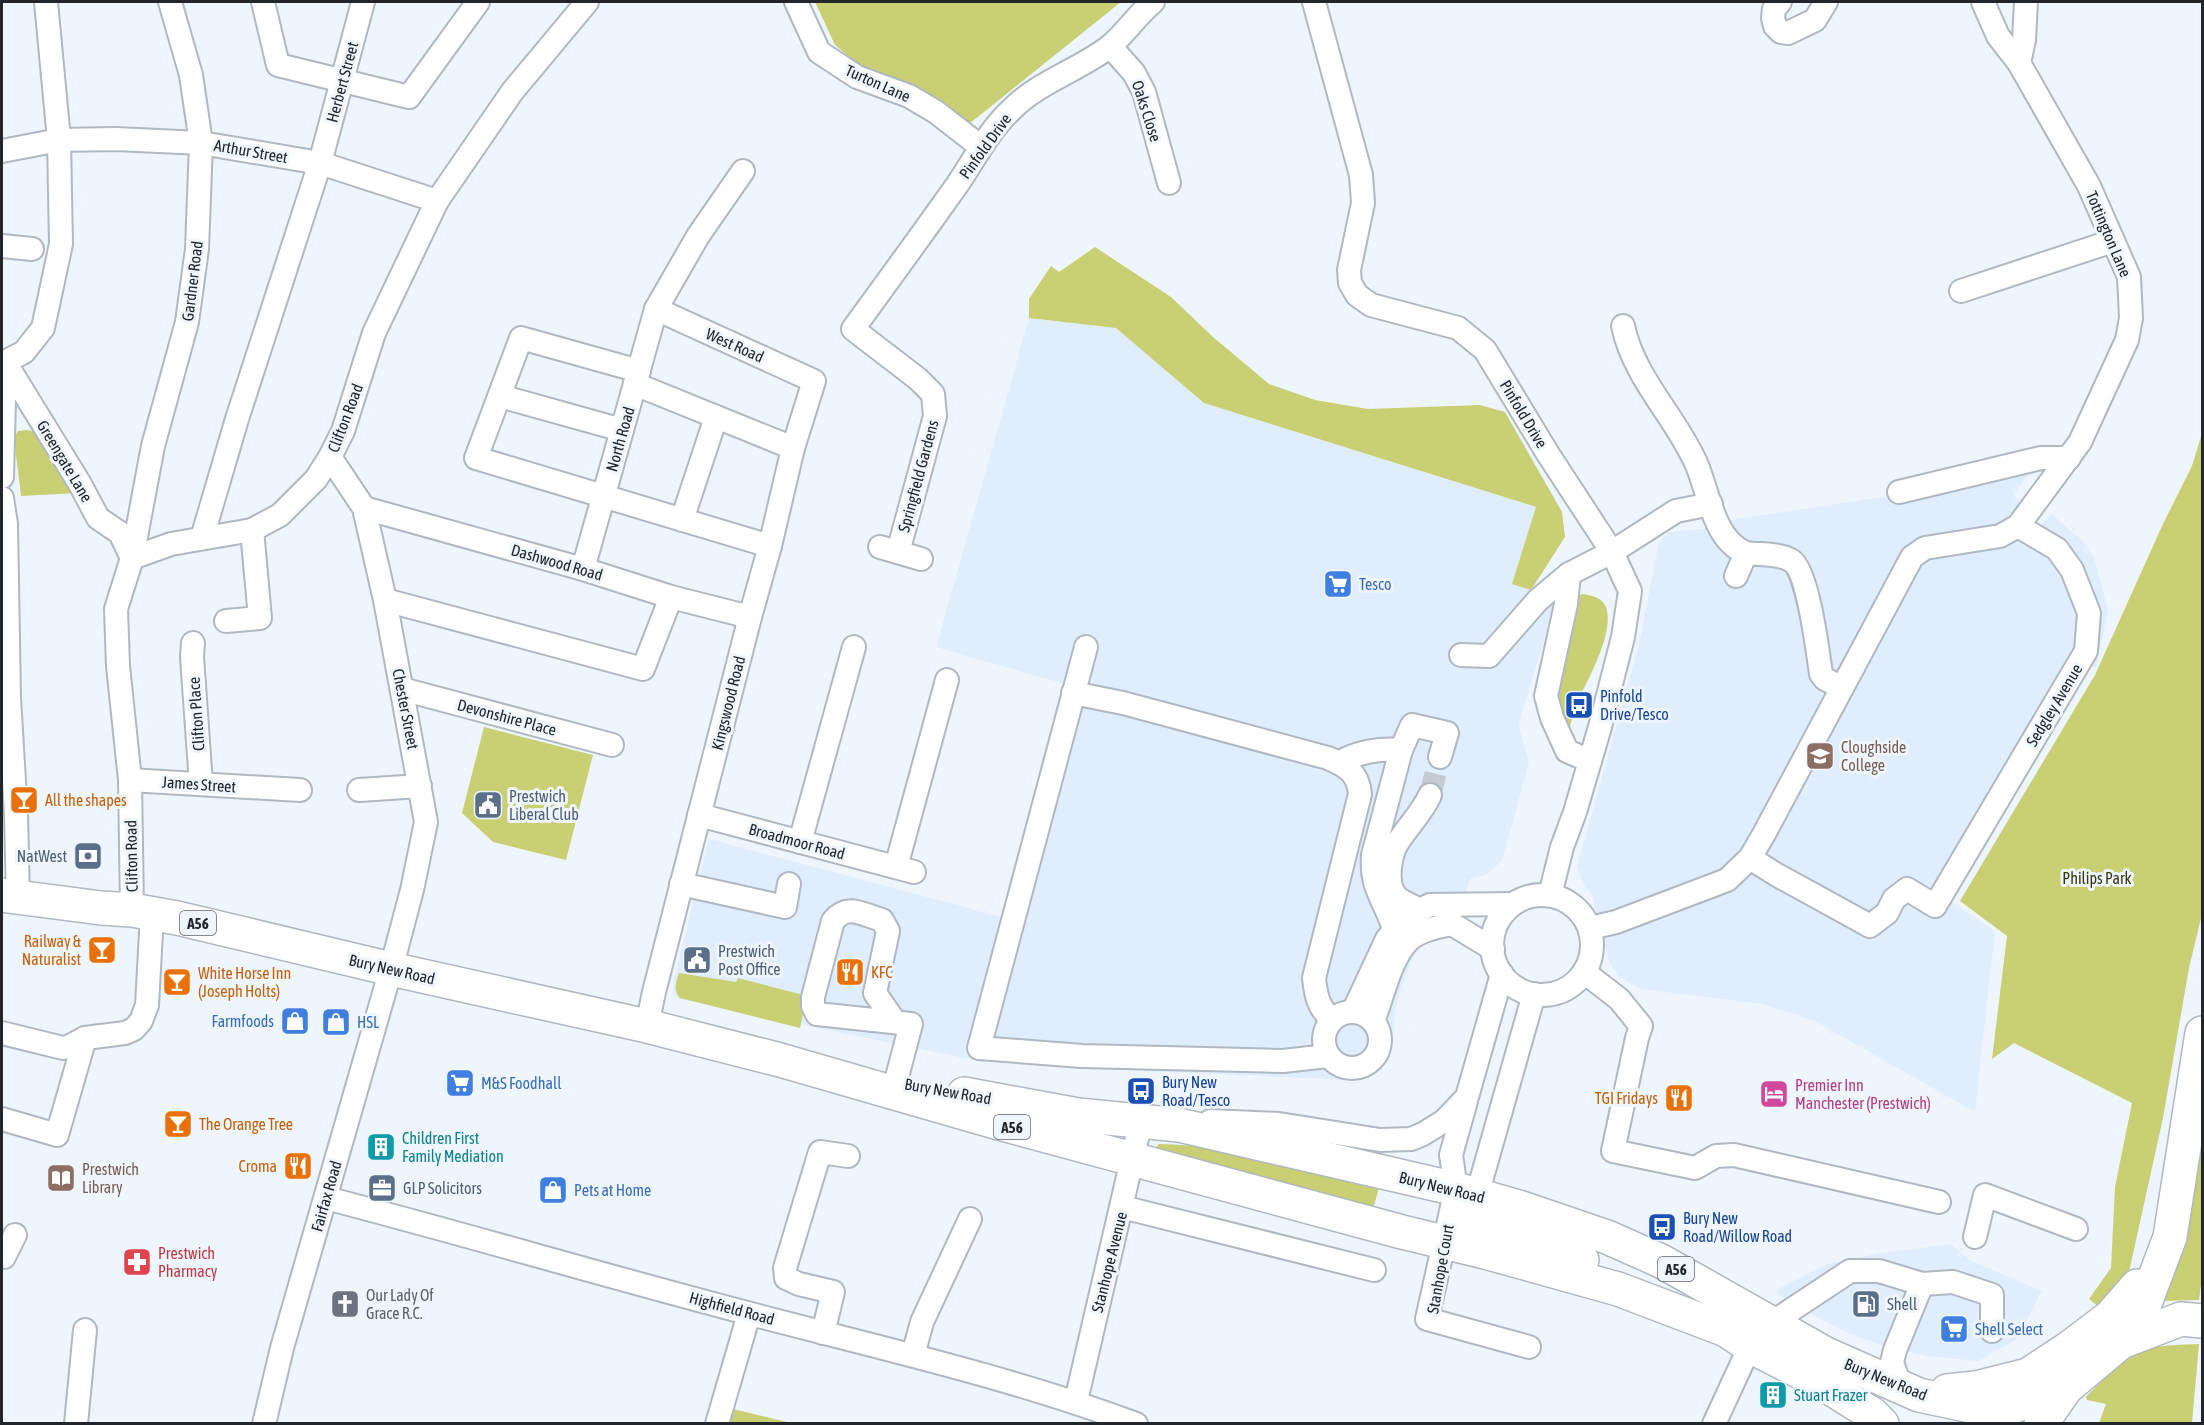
<svg xmlns="http://www.w3.org/2000/svg" width="2204" height="1425" viewBox="0 0 2204 1425" font-family="'Asap Condensed',sans-serif">
<style>
.built{fill:#e0edfd}
.green{fill:#c9cf73}
.lines{fill:none;stroke-linecap:round;stroke-linejoin:round}
.minor-tunnel{stroke:#c6cbd3;stroke-width:22;stroke-dasharray:22 11;stroke-linecap:butt}
.minor-casing{stroke:#b0b8c1;stroke-width:26}
.highway-casing{stroke:#b0b8c1;stroke-width:36}
.minor{stroke:#fff;stroke-width:22}
.highway{stroke:#fff;stroke-width:33}
.labels{text-anchor:middle;dominant-baseline:central;stroke-width:6;stroke-linejoin:round;paint-order:stroke}
.shield{fill:#eff5fd;stroke:#606369;stroke-width:1.5}
.shield-label{font-size:15px;font-weight:bold;fill:#222529}
.street-label{font-size:16px;fill:#222529;stroke:#eff5fd}
.shop-label{font-size:16px;fill:#366cbe;stroke:#eff5fd;text-anchor:start}
.transit-label{font-size:16px;fill:#164399;stroke:#eff5fd;text-anchor:start}
.education-label{font-size:16px;fill:#785e54;stroke:#eff5fd;text-anchor:start}
.service-label{font-size:16px;fill:#4e5e75;stroke:#eff5fd;text-anchor:start}
.food-label{font-size:16px;fill:#c56008;stroke:#eff5fd;text-anchor:start}
.park-label{font-size:16px;fill:#36380c;stroke:#eff5fd}
.hotel-label{font-size:16px;fill:#b23c85;stroke:#eff5fd;text-anchor:start}
.culture-label{font-size:16px;fill:#0d838f;stroke:#eff5fd;text-anchor:start}
.health-label{font-size:16px;fill:#be3a42;stroke:#eff5fd;text-anchor:start}
.worship-label{font-size:16px;fill:#5b616d;stroke:#eff5fd;text-anchor:start}
</style>
<rect width="100%" height="100%" fill="#eff5fd"/>
<g class="built">
<path d="M1029 318 1116 328 1205 403 1536 507 1512 584 1557 597 1520 719 1519 727 1529 762 1502 861 1486 875 1470 878 1454 938H1433L1417 948 1399 993 1395 1012 1393 1043 1389 1058 1377 1072 1348 1080 1123 1070 964 1058 679 999 673 993 674 980 709 839 1002 917 1065 684 936 647Z"/>
<path d="M2032 470 2013 495 2041 525 2052 514 2083 542 2094 557 2108 610 2096 668 2086 662 1950 901 1995 931 1975 1112 1813 1020 1762 1004 1641 989 1619 977 1610 964 1592 895 1583 883 1577 866 1639 645 1659 542 1669 532 1702 529 1730 520 1896 495Z"/>
<path d="M1951 1244 1969 1260 2042 1291 2017 1339 1978 1361 1927 1356 1878 1344 1846 1332 1807 1312 1774 1291 1827 1264 1881 1253Z"/>
</g>
<g class="green">
<path d="M815 2H1121L969 124 941 101 914 85 862 68 835 45Z"/>
<path d="M1095 247 1171 297 1213 337 1269 384 1315 400 1368 409 1480 405 1505 412 1562 512 1565 537 1531 590 1512 584 1536 507 1204 403 1116 328 1029 318V299L1051 266 1059 272Z"/>
<path d="M27 430 33 431 78 493 21 496 14 438 18 431Z"/>
<path d="M2202 433V914L2189 968 2163 1118 2129 1272 2099 1307 2089 1299 2111 1268 2115 1187 2132 1103 2014 1043 1992 1059 2007 936 1960 901 2095 675 2162 526 2192 466Z"/>
<path d="M1583 594C1592 596 1602 597 1606 607 1615 632 1588 679 1578 701 1574 711 1571 723 1568 733L1556 708V688L1579 595Z"/>
<path d="M484 727 593 755 566 860 493 842 462 813Z"/>
<path d="M679 973 736 982 738 978 807 996 800 1028 680 998C673 990 676 983 679 973Z"/>
<path d="M2202 1104V1277L2199 1300 2164 1301 2160 1293Z"/>
<path d="M1159 1144C1234 1145 1308 1170 1379 1188L1373 1209 1153 1150Z"/>
<path d="M2199 1344 2192 1423H2099L2106 1404 2087 1400 2086 1397C2103 1380 2122 1359 2146 1350 2162 1344 2182 1345 2199 1344Z"/>
<path d="M733 1409 791 1423 729 1424Z"/>
</g>
<g class="lines">
<path class="minor-tunnel" d="M1430 795 1440 757"/>
<g class="minor-casing">
<g id="minor">
<path d="M263 2 278 65 409 97 478 2"/>
<path d="M796 2 819 52 857 77 909 96 936 112 981 147"/>
<path d="M1314 2 1361 175 1363 203 1349 270 1350 283 1357 295 1371 305 1458 328 1485 350 1548 454 1612 552 1630 591 1623 637 1600 727 1575 812 1562 847 1550 895"/>
<path d="M1780 2 1774 9 1773 18 1775 26 1781 32 1788 33 1815 20 1826 2"/>
<path d="M1983 2 1998 36 2019 63"/>
<path d="M1110 46 1134 73 1144 92 1169 183"/>
<path d="M2 151 59 140 116 139 201 143 320 163 437 201"/>
<path d="M2 246 32 249"/>
<path d="M1961 291 2113 241"/>
<path d="M1623 326C1634 378 1675 416 1696 463 1709 492 1713 540 1746 553"/>
<path d="M5 362 80 484 98 518 120 533 132 558"/>
<path d="M639 371 521 338 476 458 770 546"/>
<path d="M635 384 793 448"/>
<path d="M500 396 622 430"/>
<path d="M2 477 5 362 24 352 43 328 61 244 59 140 46 2"/>
<path d="M1899 492 2041 458H2069"/>
<path d="M2 498 6 524 9 698 16 814 18 898"/>
<path d="M364 508 583 569 671 597 750 617"/>
<path d="M682 520 716 417"/>
<path d="M202 538 237 419 320 163 363 2"/>
<path d="M880 547 921 559"/>
<path d="M898 552 935 416 933 394 918 379 853 329C888 281 923 233 957 185 974 160 988 132 1010 111 1038 82 1077 71 1109 47 1125 34 1137 15 1153 2"/>
<path d="M132 558 171 544 252 530 280 515 316 479 330 457 343 431 374 333 437 201 512 92 587 2"/>
<path d="M583 569 656 309 698 236 743 171"/>
<path d="M1569 574 1566 604 1546 696 1552 718 1567 751 1590 761"/>
<path d="M1736 576 1746 553C1759 555 1780 553 1792 561 1808 572 1818 653 1821 674L1825 679 1842 688"/>
<path d="M385 600 643 669 671 597"/>
<path d="M226 621 260 618 252 530"/>
<path d="M193 643 192 657 201 784"/>
<path d="M1086 647 979 1048 1082 1056 1246 1060 1283 1061 1328 1056"/>
<path d="M1461 655 1489 656 1538 600 1569 574 1612 552 1676 511 1711 504"/>
<path d="M402 689 612 745"/>
<path d="M1073 693 1123 703 1328 758C1347 766 1358 773 1360 794L1314 978C1316 996 1318 1007 1332 1020"/>
<path d="M1339 763C1356 752 1381 748 1401 750"/>
<path d="M130 780 300 790"/>
<path d="M359 790 420 786"/>
<path d="M699 815 914 872"/>
<path d="M800 842 854 647"/>
<path d="M1750 858 1777 875 1870 926 1887 913 1894 899 1907 889 1935 906 2086 651 2089 613 2072 570 2057 549 2018 526"/>
<path d="M896 867 947 680"/>
<path d="M681 884 785 907 789 884"/>
<circle cx="1542" cy="945" r="50"/>
<path d="M132 910 130 780 118 666 116 609 132 558 153 446 187 322 197 249 201 143 191 75 170 2"/>
<path d="M1420 910C1413 906 1401 902 1396 896 1385 884 1390 854 1398 842 1408 826 1422 813 1430 795"/>
<path d="M1590 928 1616 922 1727 880 1750 858 1764 834 1912 557 1925 548 2000 536 2018 526 2080 442 2127 340 2131 318 2129 277 2089 186 2019 63 2024 40 2026 2"/>
<path d="M1394 929C1385 900 1370 888 1373 855L1401 750 1412 725 1447 733 1440 757"/>
<path d="M1584 972 1619 999 1641 1026 1637 1038 1613 1151 1695 1168 1716 1156 1734 1155 1939 1202"/>
<circle cx="1352" cy="1040" r="28"/>
<path d="M1353 1012 1387 939 1406 917 1430 905 1513 904"/>
<path d="M1373 1021C1383 997 1390 958 1409 940 1420 930 1438 927 1452 924L1493 949"/>
<path d="M895 1022 875 993 888 931 882 920C861 914 848 903 833 921L813 997V1006L817 1014 911 1024 896 1081"/>
<path d="M647 1026 654 992 750 617 770 546 793 448 814 381 656 309"/>
<path d="M2 1033 63 1048 68 1047 85 1038 125 1033 134 1029 141 1021 147 1005 152 914"/>
<path d="M1466 1101 1451 1155 1456 1189 1427 1319 1529 1347"/>
<path d="M2 1119 57 1135 85 1038"/>
<path d="M1210 1121 1279 1124 1380 1140 1411 1139 1423 1134 1444 1121 1467 1097 1502 974"/>
<path d="M1477 1195 1534 994"/>
<path d="M326 1198C468 1235 609 1277 751 1314 880 1348 1010 1377 1136 1424"/>
<path d="M1122 1207 1374 1270"/>
<path d="M1975 1237 1985 1195 2076 1229"/>
<path d="M2 1257H4L15 1235"/>
<path d="M1770 1324 1850 1271H1879L1922 1284 1953 1282 1992 1295V1331"/>
<path d="M823 1333 833 1292 799 1284 786 1278 785 1268 820 1152 848 1156"/>
<path d="M913 1355 922 1322 970 1219"/>
<path d="M1900 1386 1892 1362 1895 1350 1922 1284"/>
<path d="M1076 1401 1141 1121"/>
<path d="M76 1424 85 1330"/>
<path d="M264 1424 282 1348 391 969 412 890 426 822 385 600 364 508 330 457"/>
<path d="M717 1424 749 1314"/>
<path d="M1714 1424 1750 1346"/>
</g>
</g>
<g class="highway-casing">
<g id="highway">
<path d="M2 895 101 908 132 910 177 918 391 969 647 1026 780 1060 995 1122 1402 1232 1485 1252 1618 1289 1726 1330 1750 1346 1824 1384 1872 1414 1882 1424"/>
<path d="M964 1094 1078 1115 1179 1125 1456 1189 1522 1208 1607 1237 1661 1261 1826 1354 1919 1395 1971 1406 2009 1408 2066 1388"/>
<path d="M1456 1189 1465 1216 1490 1229 1526 1237 1582 1260"/>
<path d="M2121 1342 2144 1306 2170 1237 2202 1033"/>
<path d="M1947 1391 1976 1388 2028 1375 2069 1348 2110 1317 2137 1286"/>
<path d="M2041 1424 2066 1388 2121 1342 2181 1319 2202 1321"/>
</g>
</g>
<use href="#minor" class="minor"/>
<use href="#highway" class="highway"/>
</g>
<defs>
<g id="supermarket-square" transform="scale(1.5)"><rect x="-9" y="-9" width="18" height="18" rx="4" fill="#3f7fe0" stroke="#eff5fd"/><path d="M-6-5.5h2.5l.6 2H6L4.5 2H-2.5L-4.4-4H-6ZM-1.5 3.2a1.3 1.3 0 1 0 .1 0ZM3 3.2a1.3 1.3 0 1 0 .1 0Z" fill="#fff"/></g>
<g id="bus-square" transform="scale(1.5)"><rect x="-9" y="-9" width="18" height="18" rx="4" fill="#1a4fb4" stroke="#eff5fd"/><path d="M-5-6H5V4H4V6H2V4H-2V6H-4V4H-5ZM-3.5-4V0h7V-4ZM-3.5 1.2v1.5H-2V1.2ZM2 1.2v1.5H3.5V1.2Z" fill="#fff"/></g>
<g id="school-square" transform="scale(1.5)"><rect x="-9" y="-9" width="18" height="18" rx="4" fill="#8d6e63" stroke="#eff5fd"/><path d="M0-5L7-2L0 1L-7-2ZM-4 1L0 2.5L4 1V4Q0 6-4 4Z" fill="#fff"/></g>
<g id="bar-square" transform="scale(1.5)"><rect x="-9" y="-9" width="18" height="18" rx="4" fill="#e8710a" stroke="#eff5fd"/><path d="M-6-5H6L.8 .8V4.5H3.5V6h-7V4.5H-.8V.8Z" fill="#fff"/></g>
<g id="civic-square" transform="scale(1.5)"><rect x="-9" y="-9" width="18" height="18" rx="4" fill="#5c6f8a" stroke="#eff5fd"/><path d="M-.6-6.5H3V-4.5H.6V-3L4-1V1h2V6H-6V1h2V-1L-.6-3ZM-1.2 2.5V6h2.4V2.5Z" fill="#fff"/></g>
<g id="bank-square" transform="scale(1.5)"><rect x="-9" y="-9" width="18" height="18" rx="4" fill="#5c6f8a" stroke="#eff5fd"/><path d="M-6-4H6V4H-6ZM0-2.3a2.3 2.3 0 1 0 0 4.6a2.3 2.3 0 1 0 0-4.6Z" fill="#fff"/></g>
<g id="restaurant-square" transform="scale(1.5)"><rect x="-9" y="-9" width="18" height="18" rx="4" fill="#e8710a" stroke="#eff5fd"/><path d="M-5-6h1v4h1v-4h1v4h1v-4h1v5L-1.5 .5V6h-2V.5L-5-1ZM5-6V6H3V1.5H1.5Q1.5-4 5-6Z" fill="#fff"/></g>
<g id="shop-square" transform="scale(1.5)"><rect x="-9" y="-9" width="18" height="18" rx="4" fill="#3f7fe0" stroke="#eff5fd"/><path d="M-5-2.5h2.3a2.7 3.5 0 0 1 5.4 0H5L5.5 6h-11ZM-1.5-2.5h3a1.5 2.3 0 0 0-3 0Z" fill="#fff"/></g>
<g id="hotel-square" transform="scale(1.5)"><rect x="-9" y="-9" width="18" height="18" rx="4" fill="#d1479c" stroke="#eff5fd"/><path d="M-6-4.5h1.5V1H6V5H4.5V3h-9V5H-6ZM-4 0a1.8 1.8 0 1 1 3.6 0ZM.5 0V-2.5h3Q6-2.5 6 0Z" fill="#fff"/></g>
<g id="building-square" transform="scale(1.5)"><rect x="-9" y="-9" width="18" height="18" rx="4" fill="#0f9aa8" stroke="#eff5fd"/><path d="M-4-6H4V6H1V3H-1V6H-4ZM-2.5-4.3h1.7v1.8h-1.7ZM.8-4.3h1.7v1.8H.8ZM-2.5-1h1.7V.8h-1.7ZM.8-1h1.7V.8H.8Z" fill="#fff"/></g>
<g id="library-square" transform="scale(1.5)"><rect x="-9" y="-9" width="18" height="18" rx="4" fill="#8d6e63" stroke="#eff5fd"/><path d="M-6-4Q-3-5.5-.7-3.5V5Q-3 3-6 4ZM6-4Q3-5.5 .7-3.5V5Q3 3 6 4Z" fill="#fff"/></g>
<g id="office-square" transform="scale(1.5)"><rect x="-9" y="-9" width="18" height="18" rx="4" fill="#5c6f8a" stroke="#eff5fd"/><path d="M-6-3h4V-5.5h4V-3h4V5H-6ZM-1-4.5V-3h2v-1.5ZM-6 0V1H6V0Z" fill="#fff"/></g>
<g id="pharmacy-square" transform="scale(1.5)"><rect x="-9" y="-9" width="18" height="18" rx="4" fill="#e0444e" stroke="#eff5fd"/><path d="M-2-6h4v4h4v4h-4v4h-4v-4h-4v-4h4Z" fill="#fff"/></g>
<g id="church-square" transform="scale(1.5)"><rect x="-9" y="-9" width="18" height="18" rx="4" fill="#6b7280" stroke="#eff5fd"/><path d="M-1.2-6h2.4v3.5h3.3v2.4h-3.3V6h-2.4V-.1h-3.3v-2.4h3.3Z" fill="#fff"/></g>
<g id="fuel-square" transform="scale(1.5)"><rect x="-9" y="-9" width="18" height="18" rx="4" fill="#5c6f8a" stroke="#eff5fd"/><path d="M-5.5-6h7V0h2V4h1.3V-2.5L3-4.5l.8-.8L6-3V5H2.5V1h-1V6h-7ZM-4.2-4.7v3.2H.2V-4.7Z" fill="#fff"/></g>
</defs>
<g fill-rule="evenodd">
<use href="#supermarket-square" x="1338" y="584"/>
<use href="#bus-square" x="1579" y="705"/>
<use href="#school-square" x="1820" y="756"/>
<use href="#bar-square" x="24" y="800"/>
<use href="#civic-square" x="488" y="805"/>
<use href="#bank-square" x="88" y="856"/>
<use href="#bar-square" x="102" y="950"/>
<use href="#civic-square" x="697" y="960"/>
<use href="#restaurant-square" x="850" y="972"/>
<use href="#bar-square" x="177" y="982"/>
<use href="#shop-square" x="295" y="1021"/>
<use href="#shop-square" x="336" y="1022"/>
<use href="#supermarket-square" x="460" y="1083"/>
<use href="#bus-square" x="1141" y="1091"/>
<use href="#hotel-square" x="1774" y="1094"/>
<use href="#restaurant-square" x="1679" y="1098"/>
<use href="#bar-square" x="178" y="1124"/>
<use href="#building-square" x="381" y="1147"/>
<use href="#restaurant-square" x="298" y="1166"/>
<use href="#library-square" x="61" y="1178"/>
<use href="#office-square" x="382" y="1188"/>
<use href="#shop-square" x="553" y="1190"/>
<use href="#bus-square" x="1662" y="1227"/>
<use href="#pharmacy-square" x="137" y="1262"/>
<use href="#church-square" x="345" y="1304"/>
<use href="#fuel-square" x="1866" y="1304"/>
<use href="#supermarket-square" x="1954" y="1329"/>
<use href="#building-square" x="1773" y="1395"/>
</g>
<g class="labels">
<g class="shield">
<rect x="180" y="911" width="36" height="24" rx="4.5"/>
<rect x="994" y="1115" width="36" height="24" rx="4.5"/>
<rect x="1658" y="1257" width="36" height="24" rx="4.5"/>
</g>
<g class="shield-label">
<text x="198" y="923">A56</text>
<text x="1012" y="1127">A56</text>
<text x="1676" y="1269">A56</text>
</g>
<g class="street-label">
<text transform="translate(342 82) rotate(-75)">Herbert Street</text>
<text transform="translate(878 83) rotate(24)">Turton Lane</text>
<text transform="translate(1147 111) rotate(72)">Oaks Close</text>
<text transform="translate(985 146) rotate(-54)">Pinfold Drive</text>
<text transform="translate(251 151) rotate(10)">Arthur Street</text>
<text transform="translate(2109 234) rotate(67)">Tottington Lane</text>
<text transform="translate(192 281) rotate(-83)">Gardner Road</text>
<text transform="translate(735 345) rotate(24)">West Road</text>
<text transform="translate(1524 414) rotate(59)">Pinfold Drive</text>
<text transform="translate(345 418) rotate(-69)">Clifton Road</text>
<text transform="translate(620 439) rotate(-74)">North Road</text>
<text transform="translate(65 461) rotate(59)">Greengate Lane</text>
<text transform="translate(918 476) rotate(-75)">Springfield Gardens</text>
<text transform="translate(557 562) rotate(16)">Dashwood Road</text>
<text transform="translate(728 703) rotate(-76)">Kingswood Road</text>
<text transform="translate(2054 705) rotate(-59)">Sedgley Avenue</text>
<text transform="translate(406 709) rotate(79)">Chester Street</text>
<text transform="translate(196 714) rotate(-94)">Clifton Place</text>
<text transform="translate(507 717) rotate(15)">Devonshire Place</text>
<text transform="translate(199 784) rotate(4)">James Street</text>
<text transform="translate(797 841) rotate(15)">Broadmoor Road</text>
<text transform="translate(131 856) rotate(-91)">Clifton Road</text>
<text transform="translate(392 969) rotate(13)">Bury New Road</text>
<text transform="translate(948 1091) rotate(10)">Bury New Road</text>
<text transform="translate(1442 1187) rotate(14)">Bury New Road</text>
<text transform="translate(326 1196) rotate(-74)">Fairfax Road</text>
<text transform="translate(1109 1262) rotate(-76)">Stanhope Avenue</text>
<text transform="translate(1440 1269) rotate(-80)">Stanhope Court</text>
<text transform="translate(732 1308) rotate(15)">Highfield Road</text>
<text transform="translate(1886 1379) rotate(22)">Bury New Road</text>
</g>
<g class="shop-label">
<text x="1359" y="584">Tesco</text>
<text x="274" y="1021" text-anchor="end">Farmfoods</text>
<text x="357" y="1022">HSL</text>
<text x="481" y="1083">M&amp;S Foodhall</text>
<text x="574" y="1190">Pets at Home</text>
<text x="1975" y="1329">Shell Select</text>
</g>
<g class="transit-label">
<text x="1600" y="696">Pinfold<tspan x="1600" dy="18">Drive/Tesco</tspan></text>
<text x="1162" y="1082">Bury New<tspan x="1162" dy="18">Road/Tesco</tspan></text>
<text x="1683" y="1218">Bury New<tspan x="1683" dy="18">Road/Willow Road</tspan></text>
</g>
<g class="education-label">
<text x="1841" y="747">Cloughside<tspan x="1841" dy="18">College</tspan></text>
<text x="82" y="1169">Prestwich<tspan x="82" dy="18">Library</tspan></text>
</g>
<g class="service-label">
<text x="509" y="796">Prestwich<tspan x="509" dy="18">Liberal Club</tspan></text>
<text x="67" y="856" text-anchor="end">NatWest</text>
<text x="718" y="951">Prestwich<tspan x="718" dy="18">Post Office</tspan></text>
<text x="403" y="1188">GLP Solicitors</text>
<text x="1887" y="1304">Shell</text>
</g>
<g class="food-label">
<text x="45" y="800">All the shapes</text>
<text x="81" y="941" text-anchor="end">Railway &amp;<tspan x="81" dy="18">Naturalist</tspan></text>
<text x="871" y="972">KFC</text>
<text x="198" y="973">White Horse Inn<tspan x="198" dy="18">(Joseph Holts)</tspan></text>
<text x="1658" y="1098" text-anchor="end">TGI Fridays</text>
<text x="199" y="1124">The Orange Tree</text>
<text x="277" y="1166" text-anchor="end">Croma</text>
</g>
<g class="park-label">
<text x="2097" y="878">Philips Park</text>
</g>
<g class="hotel-label">
<text x="1795" y="1085">Premier Inn<tspan x="1795" dy="18">Manchester (Prestwich)</tspan></text>
</g>
<g class="culture-label">
<text x="402" y="1138">Children First<tspan x="402" dy="18">Family Mediation</tspan></text>
<text x="1794" y="1395">Stuart Frazer</text>
</g>
<g class="health-label">
<text x="158" y="1253">Prestwich<tspan x="158" dy="18">Pharmacy</tspan></text>
</g>
<g class="worship-label">
<text x="366" y="1295">Our Lady Of<tspan x="366" dy="18">Grace R.C.</tspan></text>
</g>
</g>
<rect width="2204" height="1425" fill="none" stroke="#222529" stroke-width="6"/>
</svg>
